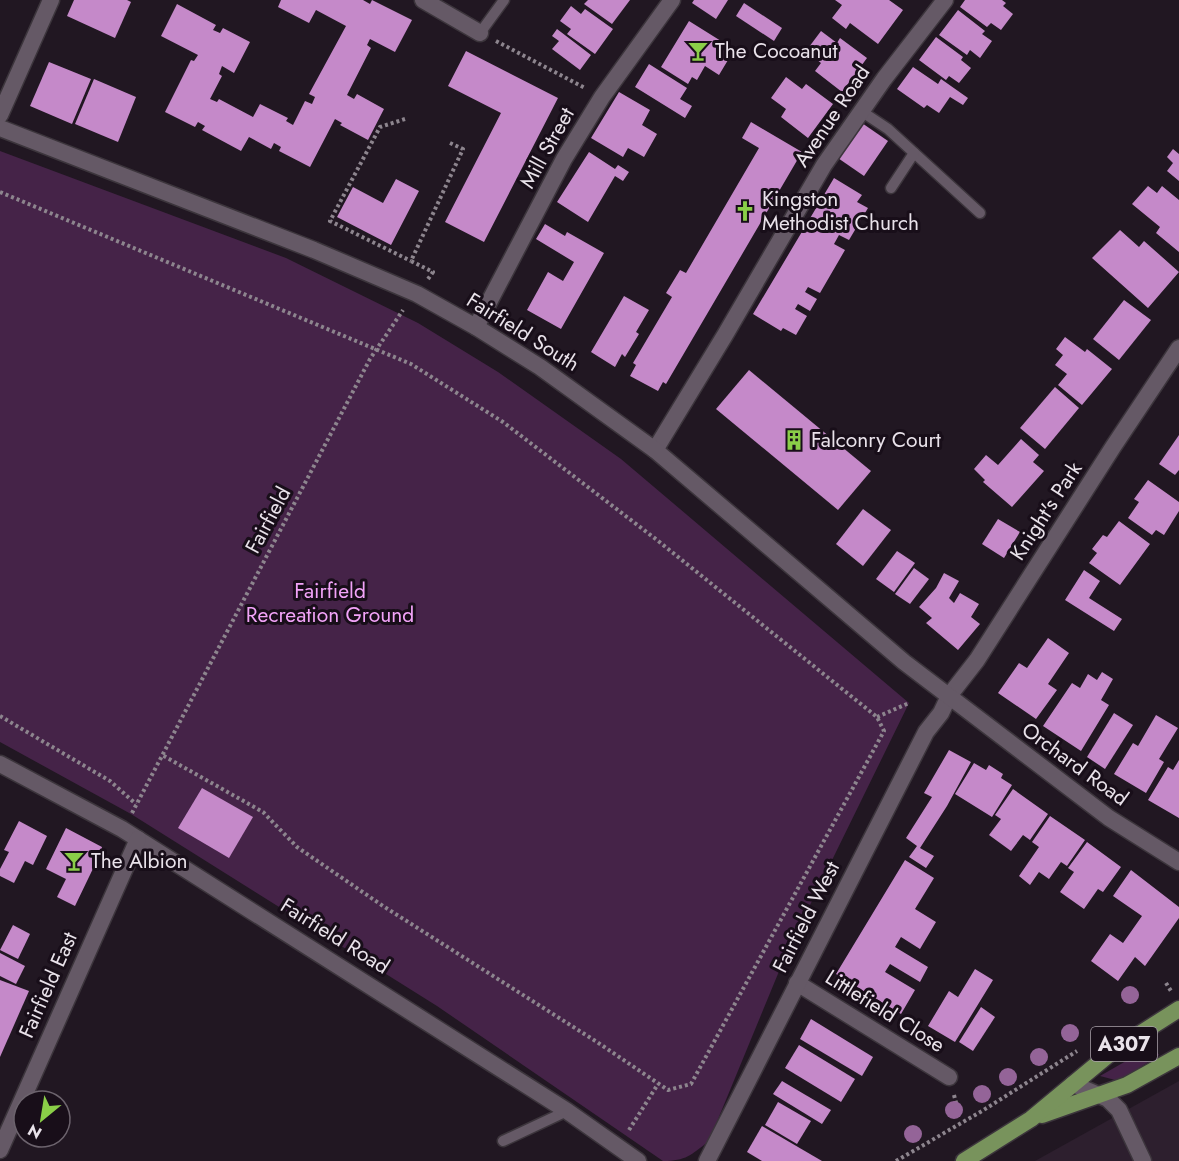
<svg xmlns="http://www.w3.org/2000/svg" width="1179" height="1161" viewBox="0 0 1179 1161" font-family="Jost,sans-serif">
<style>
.built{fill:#2d1f2e}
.green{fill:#452348}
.building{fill:#c589c9}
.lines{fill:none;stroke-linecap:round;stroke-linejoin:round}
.service-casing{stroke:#3c353c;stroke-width:13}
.minor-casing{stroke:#3c353c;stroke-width:19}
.tertiary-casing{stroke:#3c353c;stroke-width:19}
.primary-casing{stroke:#3c353c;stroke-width:19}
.path{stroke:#8d858e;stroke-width:4;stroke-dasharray:3 3;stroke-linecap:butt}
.service{stroke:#655966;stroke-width:10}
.minor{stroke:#655966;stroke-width:16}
.tertiary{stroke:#655966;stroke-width:16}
.primary{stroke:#78935c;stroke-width:16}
.tree{fill:#946498}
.labels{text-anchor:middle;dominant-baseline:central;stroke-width:6;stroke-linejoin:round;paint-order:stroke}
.shield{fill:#180e19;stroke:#aaa2ab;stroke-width:1.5}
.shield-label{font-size:20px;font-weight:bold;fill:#e9e2ea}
.poi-label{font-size:21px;fill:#e9e2ea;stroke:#180e19;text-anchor:start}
.street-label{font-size:21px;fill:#e9e2ea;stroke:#180e19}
.park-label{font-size:21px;fill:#f2a3f8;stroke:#180e19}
</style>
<rect width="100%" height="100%" fill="#211722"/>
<path class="built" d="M1179 1081V1161H1035Z"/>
<g class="green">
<path d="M0 151 286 258 418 323 498 372 621 459 909 703 787 952 709 1141C691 1155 686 1161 663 1161L437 1006 131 814 0 742Z"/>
<path d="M1152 1046 1159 1055 1119 1081 1100 1076Z"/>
</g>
<g class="building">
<path d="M74 0H127L131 2 115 38 67 16Z"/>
<path d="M281 0H363L370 4 372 0 412 20 395 52 370 39 367 45 371 48 347 95 354 99 357 94 384 109 368 140 340 125 342 123 335 119 310 167 279 151 281 147 274 143 271 149 249 137 241 151 202 130 205 126 198 122 195 127 165 112 191 60 194 61 198 55 161 36 177 4 216 25 213 30 220 33 223 28 250 42 234 73 222 66 219 74 222 76 210 99 217 102 219 99 253 117 260 104 288 118 286 121 293 125 305 101 312 104 315 97 309 94 346 26 316 10 309 23 278 7Z"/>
<path d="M588 0H630L612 24 584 4Z"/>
<path d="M694 0H728L716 19 692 3Z"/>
<path d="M835 0H889L903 10 878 44 850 23 846 29 832 18 842 5Z"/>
<path d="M965 0H1002L1006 3 1003 6 1013 14 1001 30 991 23 987 27 960 7Z"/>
<path d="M744 3 782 28 774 41 736 16Z"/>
<path d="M571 6 581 14 585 9 613 29 595 54 567 34 571 29 560 21Z"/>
<path d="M958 10 985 31 982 34 992 41 980 58 970 50 967 55 939 35Z"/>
<path d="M689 21 721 41 717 46 731 55 719 75 705 66 697 80 692 77 688 84 661 67Z"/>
<path d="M557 29 591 55 580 70 552 49 559 41 552 36Z"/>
<path d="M821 31 837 43 840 38 867 58 842 92 815 71 821 63 806 51Z"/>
<path d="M936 37 963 57 961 60 971 68 959 83 949 76 946 80 919 60Z"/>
<path d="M466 51 558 98 484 242 445 222 501 113 448 86Z"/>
<path d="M49 62 91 79 72 124 30 106Z"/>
<path d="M649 64 687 88 680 99 692 106 685 118 635 87Z"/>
<path d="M913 67 938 84 941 79 968 98 963 105 950 97 939 113 927 105 924 108 897 89Z"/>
<path d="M786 77 802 89 806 84 833 104 808 138 781 117 786 109 771 98Z"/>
<path d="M94 79 136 97 118 142 75 124Z"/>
<path d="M619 92 650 110 642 125 657 134 644 157 628 148 623 157 591 138Z"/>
<path d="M859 121 888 141 864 176 835 156Z"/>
<path d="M751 122 802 152 666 384 663 382 658 391 630 376 636 365 633 363 672 297 666 293 680 270 686 273 759 148 742 138Z"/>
<path d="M1173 149 1179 154V181L1167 171 1173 163 1167 157Z"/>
<path d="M589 152 615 169 618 165 629 172 623 181 615 176 588 222 557 202Z"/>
<path d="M834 178 862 195 857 202 868 208 849 240 839 235 834 244 845 250 820 293 808 287 805 292 817 299 810 311 798 304 795 309 807 316 796 335 783 328 781 331 753 314Z"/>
<path d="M396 179 419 191 391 245 337 217 353 187 383 203Z"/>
<path d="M1148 186 1157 193 1162 186 1179 200V252L1156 233 1160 227 1132 204Z"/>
<path d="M545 224 565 236 567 232 604 253 561 329 527 310 548 272 563 281 574 262 536 239Z"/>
<path d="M1120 230 1139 247 1144 241 1179 272 1148 308 1092 258Z"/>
<path d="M624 296 649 310 636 332 639 334 625 357 622 354 615 367 591 352Z"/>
<path d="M1124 300 1151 320 1119 360 1093 339Z"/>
<path d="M1065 337 1085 352 1087 349 1112 369 1082 405 1058 385 1067 374 1055 365 1063 355 1056 349Z"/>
<path d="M749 370 871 471 838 510 716 409Z"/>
<path d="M1055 387 1079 408 1045 449 1020 428Z"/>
<path d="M1179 435V470L1175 475 1159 464Z"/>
<path d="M1021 439 1039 455 1033 462 1044 471 1012 507 983 482 985 480 974 469 986 455 998 465Z"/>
<path d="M1148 480 1179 502V511L1164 535 1156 530 1152 535 1128 518 1139 502 1134 499Z"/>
<path d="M863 509 891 530 863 566 836 544Z"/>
<path d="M998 519 1020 532 1004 558 982 544Z"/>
<path d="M1119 521 1150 544 1120 585 1089 563 1097 553 1092 549 1103 535 1107 537Z"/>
<path d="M897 551 915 563 894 592 876 579Z"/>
<path d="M914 568 929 579 910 604 895 594Z"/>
<path d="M1084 570 1100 581 1089 598 1122 619 1114 631 1065 600Z"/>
<path d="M944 573 959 581 949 598 954 603 960 593 979 604 971 617 980 624 958 650 926 623 932 618 919 607 936 588Z"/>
<path d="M1048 638 1069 653 1048 684 1057 690 1036 719 998 693 1019 663 1027 668Z"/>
<path d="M1102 672 1113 679 1101 700 1109 705 1081 751 1043 726 1072 683 1080 688 1088 674 1097 680Z"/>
<path d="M1114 713 1133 725 1105 769 1087 757Z"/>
<path d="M1156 715 1178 728 1159 759 1164 762 1146 793 1114 774 1133 743 1138 746Z"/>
<path d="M949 750 971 762 947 806 920 848 934 856 926 868 909 857 917 846 906 838 932 797 924 793Z"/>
<path d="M1179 760V818L1148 800 1168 767 1173 770Z"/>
<path d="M974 763 986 770 989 765 1003 774 1001 778 1012 785 992 817 955 794Z"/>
<path d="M202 788 253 817 229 858 178 828Z"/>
<path d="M1013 789 1048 814 1030 840 1023 835 1011 851 989 835 1001 819 995 815Z"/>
<path d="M1050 816 1085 840 1067 866 1061 862 1049 879 1039 872 1030 885 1019 876 1039 847 1032 842Z"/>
<path d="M19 821 47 836 33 865 25 861 14 883 0 876V869L9 852 4 850Z"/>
<path d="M66 828 102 847 101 852 75 906 57 897 66 879 46 869Z"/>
<path d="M1087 842 1121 867 1103 892 1098 889 1084 909 1060 892 1074 872 1068 868Z"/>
<path d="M905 860 934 878 915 909 936 922 920 949 901 937 895 947 928 967 920 982 890 964 885 972 915 990 901 1014 836 974Z"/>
<path d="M1131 870 1179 907V918L1145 966 1135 957 1118 981 1091 961 1110 934 1123 943 1142 916 1113 896Z"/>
<path d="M13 925 30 934 18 959 0 950Z"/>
<path d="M0 953 25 966 16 984 0 976Z"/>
<path d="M975 969 993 980 955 1042 928 1026 949 991 958 997Z"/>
<path d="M0 980 29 991 0 1057Z"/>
<path d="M981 1007 995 1017 973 1051 959 1042Z"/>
<path d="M811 1019 873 1057 862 1076 800 1039Z"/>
<path d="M799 1045 855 1079 841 1102 785 1068Z"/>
<path d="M782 1081 831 1110 822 1124 773 1094Z"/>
<path d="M778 1102 811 1121 797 1144 765 1125Z"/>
<path d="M762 1126 822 1161H762L747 1152Z"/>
</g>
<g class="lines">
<g class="service-casing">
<g id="service">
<path d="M480 33 504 0"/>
<path d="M861 111 888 129 980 213"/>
<path d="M891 188 914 153"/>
<path d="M503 1141 567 1111"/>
</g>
</g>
<g class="minor-casing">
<g id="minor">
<path d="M423 0 480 33"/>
<path d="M0 115 51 0"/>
<path d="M476 327 564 159 602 97 672 0"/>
<path d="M655 450 725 335 824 165 884 79 945 0"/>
<path d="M0 764 122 829 567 1111 638 1161"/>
<path d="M797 983 949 1077"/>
<path d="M1073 1084 1108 1099 1119 1110 1143 1161"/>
<path d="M0 1150 138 839"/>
<path d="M707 1161 926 732 941 713 949 696 977 660 1113 447 1179 348"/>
</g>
</g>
<g class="tertiary-casing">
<path id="tertiary" d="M0 128 314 250 417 294 476 327 540 367 655 450 904 662 1109 818 1179 862"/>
</g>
<g class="primary-casing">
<g id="primary">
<path d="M1042 1115 1127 1085 1179 1056"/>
<path d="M964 1161 1031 1119 1113 1051 1179 1009"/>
</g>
</g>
<g class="path">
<path d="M496 41 585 88"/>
<path d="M405 119 380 127 330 221 411 261"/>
<path d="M0 192 411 364 503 422 657 540 877 717 884 731 691 1084 668 1090 597 1042 383 906 297 847 263 812 162 755"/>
<path d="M428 279 433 272 411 261 463 149 450 143"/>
<path d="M0 716 110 781 136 804"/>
<path d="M877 717 909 703"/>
<path d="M132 813 370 359 403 310"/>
<path d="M1166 983 1171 991"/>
<path d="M954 1095 959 1114"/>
<path d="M629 1130 658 1084"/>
<path d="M896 1161 982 1111 1077 1051"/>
</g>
<use href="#service" class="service"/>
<use href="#minor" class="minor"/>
<use href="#tertiary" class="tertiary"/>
<use href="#primary" class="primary"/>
</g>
<g class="tree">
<circle cx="1130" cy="995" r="9"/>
<circle cx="1070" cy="1033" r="9"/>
<circle cx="1039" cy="1057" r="9"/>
<circle cx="1008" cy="1077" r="9"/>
<circle cx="982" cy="1094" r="9"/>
<circle cx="954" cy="1110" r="9"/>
<circle cx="913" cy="1134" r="9"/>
</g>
<defs>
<g id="bar-bare" transform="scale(1.62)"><path d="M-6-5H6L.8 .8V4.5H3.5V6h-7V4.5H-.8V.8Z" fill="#8ace48" stroke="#180e19" stroke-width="2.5" paint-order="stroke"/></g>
<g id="church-bare" transform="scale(1.62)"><path d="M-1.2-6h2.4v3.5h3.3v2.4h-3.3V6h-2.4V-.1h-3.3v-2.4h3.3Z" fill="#8ace48" stroke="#180e19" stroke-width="2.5" paint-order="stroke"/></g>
<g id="building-bare" transform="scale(1.62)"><path d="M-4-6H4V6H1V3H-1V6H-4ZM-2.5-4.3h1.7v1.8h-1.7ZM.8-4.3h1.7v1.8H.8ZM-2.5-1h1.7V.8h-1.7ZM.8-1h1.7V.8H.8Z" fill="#8ace48" stroke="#180e19" stroke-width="2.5" paint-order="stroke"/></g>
</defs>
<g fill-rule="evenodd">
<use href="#bar-bare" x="698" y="51"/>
<use href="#church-bare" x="745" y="211"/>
<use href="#building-bare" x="794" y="440"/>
<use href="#bar-bare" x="74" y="861"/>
</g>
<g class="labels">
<rect class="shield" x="1091" y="1027" width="66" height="34" rx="4.5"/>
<g class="shield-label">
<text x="1124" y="1044">A307</text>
</g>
<g class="poi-label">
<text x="715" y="51">The Cocoanut</text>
<text x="762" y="199">Kingston<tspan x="762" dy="24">Methodist Church</tspan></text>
<text x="811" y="440">Falconry Court</text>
<text x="91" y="861">The Albion</text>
</g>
<g class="street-label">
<text transform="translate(832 116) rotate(-56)">Avenue Road</text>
<text transform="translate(547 148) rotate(-61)">Mill Street</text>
<text transform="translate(523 332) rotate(32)">Fairfield South</text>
<text transform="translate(1046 511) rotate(-57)">Knight's Park</text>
<text transform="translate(268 520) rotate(-62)">Fairfield</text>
<text transform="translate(1075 764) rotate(36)">Orchard Road</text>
<text transform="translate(806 917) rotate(-63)">Fairfield West</text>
<text transform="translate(335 936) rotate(32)">Fairfield Road</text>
<text transform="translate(48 985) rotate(-66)">Fairfield East</text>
<text transform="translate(885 1011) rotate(32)">Littlefield Close</text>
</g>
<g class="park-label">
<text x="330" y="591">Fairfield<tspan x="330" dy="24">Recreation Ground</tspan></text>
</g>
</g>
<g transform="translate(42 1119) rotate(210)"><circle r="28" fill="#180e19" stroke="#6c636d" stroke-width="1.5"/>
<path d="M0-4.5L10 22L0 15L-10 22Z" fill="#8ace48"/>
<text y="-9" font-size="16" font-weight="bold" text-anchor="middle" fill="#e9e2ea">N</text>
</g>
</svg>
